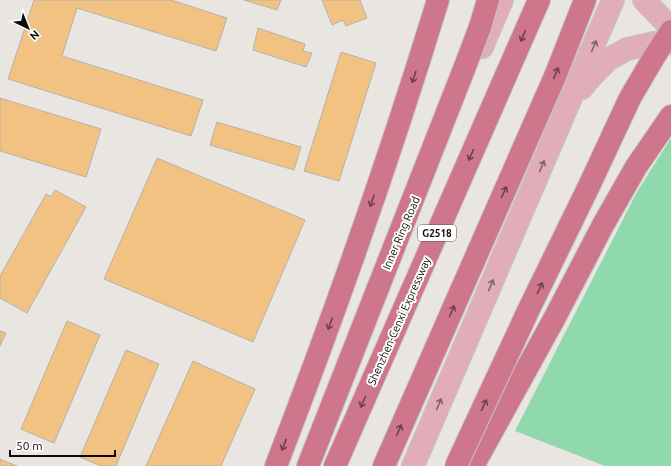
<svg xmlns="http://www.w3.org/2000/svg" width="671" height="466" viewBox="0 0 671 466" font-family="Ubuntu,sans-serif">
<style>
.green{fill:#90d9ac}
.building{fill:#f2c283;stroke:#b5b2ae}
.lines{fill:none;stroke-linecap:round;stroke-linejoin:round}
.major-casing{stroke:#c5c4c4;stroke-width:24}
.highway-casing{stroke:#c5c4c4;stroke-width:24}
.major{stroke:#e2adba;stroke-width:22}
.highway{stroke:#ce778c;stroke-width:22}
.highway-bridge-casing{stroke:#c5c4c4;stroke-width:24;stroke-linecap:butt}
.highway-bridge{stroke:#ce778c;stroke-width:22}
.oneway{stroke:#6d414b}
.oneway2{stroke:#82646b}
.labels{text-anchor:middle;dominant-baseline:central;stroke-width:4;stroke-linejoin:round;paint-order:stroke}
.shield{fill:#fff;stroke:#555454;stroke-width:1}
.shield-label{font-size:10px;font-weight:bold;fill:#0c0b0a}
.street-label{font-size:11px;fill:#0c0b0a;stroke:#fff}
</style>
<rect width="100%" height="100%" fill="#e9e6e2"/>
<path class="green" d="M671 138V466H605L515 431 637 192Z"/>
<g class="building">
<path d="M34 0H171L227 18 216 51 77 8 62 56 203 100 191 136 8 79Z"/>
<path d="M244 0H281L277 10Z"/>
<path d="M322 0H360L367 18 346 26 343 20 332 25Z"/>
<path d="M258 28 305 44 303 51 312 53 306 67 253 50Z"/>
<path d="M341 52 376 63 339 181 304 171Z"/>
<path d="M0 98 101 129 86 177 0 151Z"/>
<path d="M217 122 301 147 294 170 210 145Z"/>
<path d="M157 158 305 220 253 342 104 279Z"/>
<path d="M55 190 86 207 27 313 0 298V276L46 194 51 197Z"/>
<path d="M67 321 100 335 54 443 21 429Z"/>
<path d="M0 331 6 333 0 346Z"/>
<path d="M126 350 159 364 116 466H101L80 457Z"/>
<path d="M193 361 255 389 221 466H146Z"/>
<path d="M0 459 17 466H0Z"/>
</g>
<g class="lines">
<g class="major-casing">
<g id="major">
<path d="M644 0 671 28"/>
<path d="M482 47 502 0"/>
<path d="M582 88 591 77 609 59 627 49 654 43H671"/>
<path d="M413 466 613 0"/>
</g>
</g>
<g class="highway-casing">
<g id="highway">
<path d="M276 466C335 313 390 157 438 0"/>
<path d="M308 466 378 288"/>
<path d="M335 466 539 0"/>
<path d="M384 466 556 74 585 0"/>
<path d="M473 466 553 321 603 225 636 167 671 116"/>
</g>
</g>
<use href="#major" class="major"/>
<use href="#highway" class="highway"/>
<g class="highway-bridge-casing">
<g id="highway-bridge">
<path d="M378 288 466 64 480 27 488 0"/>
<path d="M456 466 528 311 589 186 630 98 654 57 671 31"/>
</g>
</g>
<use href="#highway-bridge" class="highway-bridge"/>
</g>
<defs><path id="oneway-shaft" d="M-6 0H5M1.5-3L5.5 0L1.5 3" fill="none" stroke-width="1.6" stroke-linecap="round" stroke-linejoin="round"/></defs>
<g class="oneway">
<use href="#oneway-shaft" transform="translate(523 36) rotate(113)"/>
<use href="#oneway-shaft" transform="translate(556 73) rotate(-68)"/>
<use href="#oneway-shaft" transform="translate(414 77) rotate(108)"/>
<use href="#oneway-shaft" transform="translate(471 155) rotate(114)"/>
<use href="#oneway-shaft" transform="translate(504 192) rotate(-66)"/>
<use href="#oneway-shaft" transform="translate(372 201) rotate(109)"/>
<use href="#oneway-shaft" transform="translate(540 288) rotate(-64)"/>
<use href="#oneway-shaft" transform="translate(452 311) rotate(-66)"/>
<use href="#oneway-shaft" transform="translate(330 324) rotate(110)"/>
<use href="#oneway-shaft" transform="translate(363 402) rotate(114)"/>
<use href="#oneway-shaft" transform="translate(484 405) rotate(-65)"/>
<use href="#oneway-shaft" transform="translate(399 430) rotate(-66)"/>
<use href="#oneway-shaft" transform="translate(284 445) rotate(111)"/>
</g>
<g class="oneway2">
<use href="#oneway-shaft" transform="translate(594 46) rotate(-67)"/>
<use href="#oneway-shaft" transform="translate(542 166) rotate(-67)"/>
<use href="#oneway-shaft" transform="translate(491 285) rotate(-67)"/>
<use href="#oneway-shaft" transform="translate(439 404) rotate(-67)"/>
</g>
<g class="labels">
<rect class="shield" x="418" y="225" width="38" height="16" rx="3"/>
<g class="shield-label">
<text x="437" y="233">G2518</text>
</g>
<g class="street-label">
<text transform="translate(401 233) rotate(-67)">Inner Ring Road</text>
<text transform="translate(399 321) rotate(-66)">Shenzhen-Cenxi Expressway</text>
</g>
</g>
<g transform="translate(28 28) rotate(137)" stroke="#ffffff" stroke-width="3" paint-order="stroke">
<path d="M0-3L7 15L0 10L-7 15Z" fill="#0c0b0a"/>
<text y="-6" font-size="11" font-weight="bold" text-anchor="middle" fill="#0c0b0a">N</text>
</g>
<path d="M10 450v6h105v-6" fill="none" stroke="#0c0b0a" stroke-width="2"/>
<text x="16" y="450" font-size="12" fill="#0c0b0a" stroke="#ffffff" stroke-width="3" paint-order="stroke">50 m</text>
</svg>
